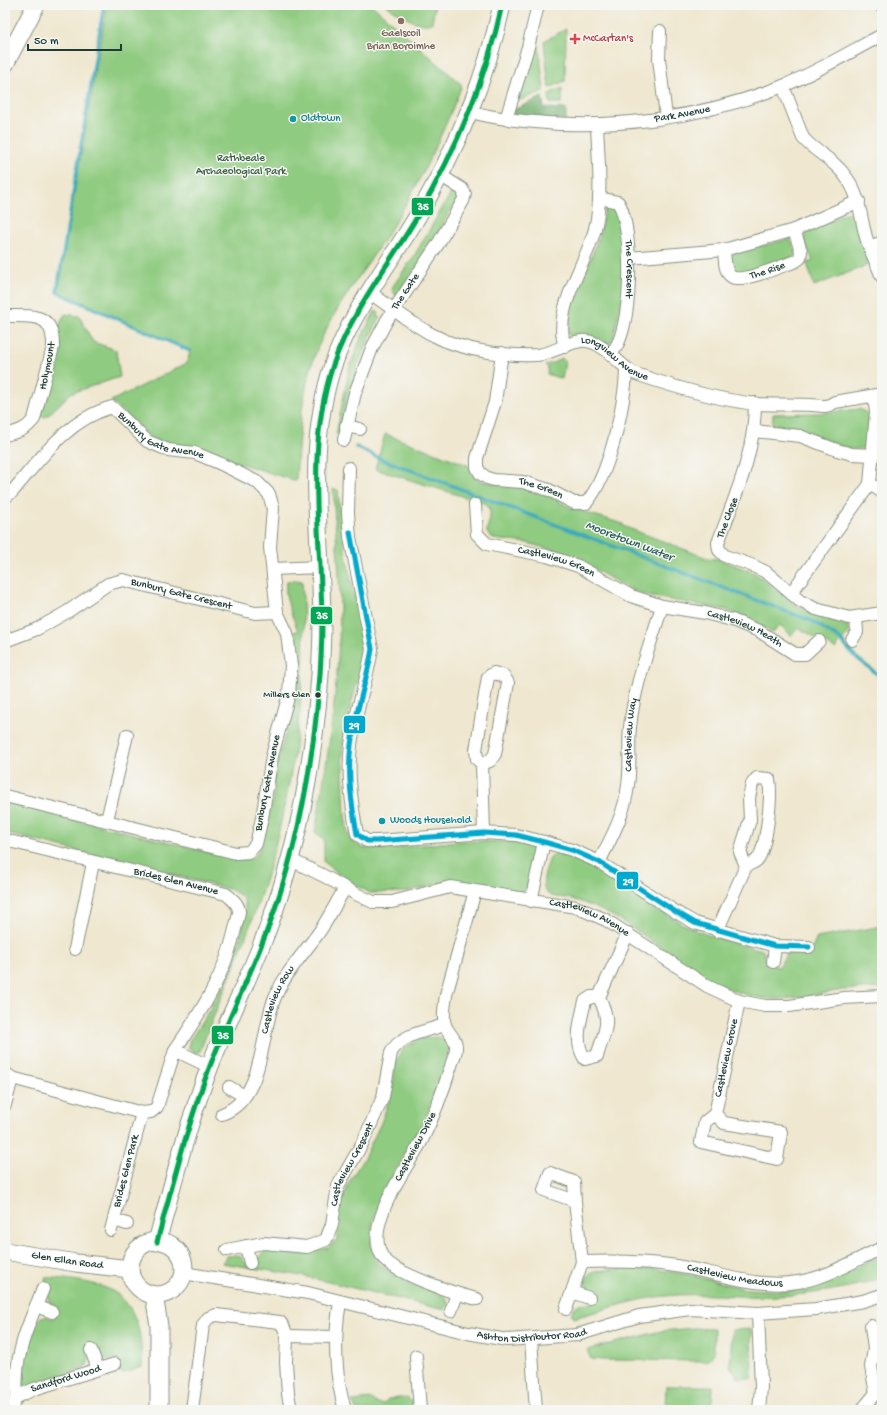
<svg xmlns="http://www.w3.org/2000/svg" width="887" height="1415" viewBox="0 0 887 1415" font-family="'Gochi Hand',sans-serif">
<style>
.green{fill:#8fcb80;stroke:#57845a}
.forest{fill:#73af6e;stroke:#497651}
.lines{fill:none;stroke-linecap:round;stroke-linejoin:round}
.stream{stroke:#3baaba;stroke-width:3.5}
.street-casing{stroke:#879282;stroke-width:14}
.secondary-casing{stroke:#879282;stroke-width:19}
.street{stroke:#fff;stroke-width:12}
.secondary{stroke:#fff;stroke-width:17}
.bus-1-casing{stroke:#f6f6f2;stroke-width:8}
.bus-2-casing{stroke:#f6f6f2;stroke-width:8}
.bus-1{stroke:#00a9ce;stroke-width:5}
.bus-2{stroke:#00a651;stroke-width:5}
.education-dot{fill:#8d6e63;stroke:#f6f6f2;stroke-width:1.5}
.health-dot{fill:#e0444e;stroke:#f6f6f2;stroke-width:1.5}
.culture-dot{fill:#0f9aa8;stroke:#f6f6f2;stroke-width:1.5}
.bus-dot{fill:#1f3d34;stroke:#f6f6f2;stroke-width:1.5}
.labels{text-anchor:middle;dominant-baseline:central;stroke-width:3;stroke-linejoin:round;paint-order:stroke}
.bus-label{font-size:10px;fill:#1f3d34;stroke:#f6f6f2;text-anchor:end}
.education-label{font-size:11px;fill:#785e54;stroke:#f6f6f2}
.health-label{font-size:11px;fill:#be3a42;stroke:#f6f6f2;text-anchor:start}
.street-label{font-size:11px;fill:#1f3d34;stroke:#f6f6f2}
.culture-label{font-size:11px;fill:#0d838f;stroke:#f6f6f2;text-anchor:start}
.park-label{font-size:11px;fill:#3b6047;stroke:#f6f6f2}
.water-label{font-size:12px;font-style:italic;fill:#275e5c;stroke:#f6f6f2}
.line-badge{stroke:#f6f6f2;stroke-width:1.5}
.badge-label{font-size:11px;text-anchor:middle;font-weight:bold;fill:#fff}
</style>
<rect width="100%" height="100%" fill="#f6f6f2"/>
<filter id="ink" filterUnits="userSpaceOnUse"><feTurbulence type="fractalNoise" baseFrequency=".025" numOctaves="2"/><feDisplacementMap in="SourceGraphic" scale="8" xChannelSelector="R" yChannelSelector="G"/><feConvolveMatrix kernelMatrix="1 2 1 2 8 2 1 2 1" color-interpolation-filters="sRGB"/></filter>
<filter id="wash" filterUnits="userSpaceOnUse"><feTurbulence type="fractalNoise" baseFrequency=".012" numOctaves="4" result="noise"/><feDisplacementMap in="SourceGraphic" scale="16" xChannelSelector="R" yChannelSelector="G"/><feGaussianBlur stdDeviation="0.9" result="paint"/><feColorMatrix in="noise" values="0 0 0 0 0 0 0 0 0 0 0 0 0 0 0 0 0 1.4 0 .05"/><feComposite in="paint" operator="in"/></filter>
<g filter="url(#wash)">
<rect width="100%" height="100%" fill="#efe7cf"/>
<g class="green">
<path d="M107 5H372L462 85C443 134 421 180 394 224 373 259 346 291 327 328 302 374 299 429 296 481L194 449 169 446 151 438 111 401 187 363 190 351 57 292Z"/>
<path d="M386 5H435L432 23C418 28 397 13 386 5Z"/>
<path d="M566 29 565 81 549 88 544 41Z"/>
<path d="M538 39 544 91 517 101 535 41Z"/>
<path d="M562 88V103H550L549 94Z"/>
<path d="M454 188 457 192 458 197 453 207 421 260 396 296 392 289 393 286 414 256Z"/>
<path d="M608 206 616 207 622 237 624 290 614 335 611 342 606 344 573 338 568 334 571 307 599 237 605 210Z"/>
<path d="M851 212 858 217 871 260 866 261 868 265 814 286 807 263 813 261 805 243 804 233 845 213Z"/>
<path d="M788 239 791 241 797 253 792 258C780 261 741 277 732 270L730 258 734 253Z"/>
<path d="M375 311 379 313 377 316 380 318C358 358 348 390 339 435L336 434 350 366 361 338Z"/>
<path d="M65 314 79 316 93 342 116 350 120 377 71 393 46 417 40 416 60 345 58 328Z"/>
<path d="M562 358 565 362 562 379 547 374 548 368 545 365 553 363Z"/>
<path d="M860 409 869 414 868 442 864 448C845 453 825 438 807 432 796 429 784 428 772 426L773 414 820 413Z"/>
<path d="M385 434 468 465 476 478 481 481 528 489 546 494 571 508 623 524V526L707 558 718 559 755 573 794 604 823 617 847 625 850 631 835 649 799 628 791 635 780 625 773 633 746 618 727 610 648 596 627 588 586 564 566 554 527 543 494 539 487 533C487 521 494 518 487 504L375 469Z"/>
<path d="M333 489 338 490 341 528 353 591 361 618 364 647 360 672 349 712 342 751 345 816 348 833 352 842 363 848 386 849 458 841 524 842C528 844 532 845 534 850 537 859 527 884 523 894L466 882H449L405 892 370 893 347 880 324 862V841L315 832C328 758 339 685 340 610 340 570 335 529 333 489Z"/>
<path d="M296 580 302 581C309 683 294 787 264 885 246 942 221 996 200 1051L195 1053 189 1048V1041C214 1006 235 967 243 924 244 918 246 911 245 905 244 896 237 893 229 889L5 833V802L240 860 250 859 258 853 273 800 275 772 294 702 296 683 293 632 298 631C293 617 282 595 287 581Z"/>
<path d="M557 853C600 863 647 906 687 926 711 938 738 944 763 950L767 964 779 967 786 954 810 953 817 938 882 926V988C869 989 856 989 843 990 818 994 786 1002 761 998 702 988 661 942 609 914 596 908 581 901 567 898 560 897 552 898 547 893 539 885 547 865 551 856Z"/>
<path d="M436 1037 446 1039 449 1049 442 1075 427 1114 381 1198 373 1221 371 1244 376 1262 404 1280 442 1295 447 1299 448 1305 445 1310 303 1276 222 1263 227 1256 239 1255 245 1263 258 1264 261 1254 266 1249 300 1253 328 1248 338 1239V1214L349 1182 364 1158 381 1123 392 1092 396 1062 404 1047 421 1039Z"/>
<path d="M882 1255V1278C848 1289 810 1295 775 1296 738 1298 702 1292 665 1296 634 1299 604 1310 574 1318L571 1313C576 1304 580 1302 590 1304L594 1292 587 1289 585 1282 587 1276 596 1271 618 1269H655L691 1275 746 1289 788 1291 817 1285Z"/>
<path d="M45 1277C62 1279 81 1280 97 1285 137 1295 142 1333 142 1367L122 1374 118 1359 107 1360 100 1356 98 1348 88 1350 89 1358 87 1365 79 1370 28 1388 24 1387C17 1374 29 1326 41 1317L46 1316 53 1319 57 1308C46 1300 47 1290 45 1277Z"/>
<path d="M693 1328 714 1329V1353L708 1361 602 1360 591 1359 587 1350 661 1331Z"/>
<path d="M751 1329 752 1378H738L730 1366 732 1330Z"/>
<path d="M666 1386H713L712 1410 665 1408Z"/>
<path d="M408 1397 409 1401H416V1410H356L352 1401 372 1399 375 1403 384 1404 388 1399Z"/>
</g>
<path class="forest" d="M542 97 544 108 566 109V120L514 115 513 110Z"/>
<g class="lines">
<g class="stream">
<path d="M104 5 57 292 190 351"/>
<path d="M356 447 381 459 812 621 840 639 853 655 882 678"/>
</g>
</g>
</g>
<g filter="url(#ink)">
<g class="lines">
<g class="street-casing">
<g id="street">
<path d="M881 5 882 7"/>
<path d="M660 31 659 59 666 117"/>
<path d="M783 86 803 138C816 153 835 160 846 177 860 195 860 216 866 237 870 251 877 264 882 277"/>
<path id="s1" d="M468 111C487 117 505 119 524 121 611 131 702 118 783 86 817 72 850 52 882 35"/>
<path d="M506 119 528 47 538 5"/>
<path id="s2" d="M599 198 618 202C634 226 634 336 610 354"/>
<path d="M870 247 882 242"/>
<path id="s3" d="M724 250C725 258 724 273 732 277 743 283 784 265 796 261L800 258 801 251 794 230"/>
<path d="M629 258 724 250 794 230 859 201"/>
<path id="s4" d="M368 291C389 306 410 323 433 335 463 351 504 356 537 355 553 354 573 339 586 341 606 343 618 366 636 374 674 387 716 400 757 404 775 405 793 404 812 405 822 405 824 409 835 402L882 394"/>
<path d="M5 316C32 316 54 312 53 347L34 419C26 430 17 432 5 435"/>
<path d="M565 347C551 306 591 260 597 219 602 188 598 155 597 124"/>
<path id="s5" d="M502 353 495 402 477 458V467L480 473 487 478 494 480 523 482 549 490 574 503H586C609 478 625 403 626 370"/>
<path d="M755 403C755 454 735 496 718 543L719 550 725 556 751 565 766 572 800 601 816 609 849 618 882 613"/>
<path d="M346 426 360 429"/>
<path d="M754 431 800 436 837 450 852 454 873 455"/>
<path id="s6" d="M344 440 355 393 372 348 387 320 438 244 463 201 465 194 462 189 440 175"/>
<path d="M349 468 348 513 350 537 372 649C367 681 355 712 351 745 347 774 352 806 357 834L367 841H377L484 833 516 835 544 842 572 850 599 862 676 912 695 923 775 946 809 947"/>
<path d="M870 484 882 492"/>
<path id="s7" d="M5 497 12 492C40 459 68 419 112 407L147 441 168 450 195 453 219 463 257 482 269 494 273 508 270 547 277 612 287 633 291 666 289 694 272 756 262 818 256 844 249 852 236 853 216 848 5 796"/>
<path id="s8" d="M475 505 477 534 487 544 547 556 578 566 631 596 662 606 705 613 732 620 759 631 795 654H805L819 641"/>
<path d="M273 569 320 567"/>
<path d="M791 593 870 484 876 412 874 396"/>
<path d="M852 640 857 632 856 618"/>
<path id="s9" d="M5 641 37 629 67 612 108 584 123 580 255 613 277 612"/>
<path d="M482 764 490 761 495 754 508 683 504 676 494 673 488 677 476 750 477 759 482 764 484 833"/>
<path d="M107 820 127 735"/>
<path id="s10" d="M5 840 226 894C232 899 238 903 239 911 239 916 236 924 235 929 225 975 201 1012 175 1050"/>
<path id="s11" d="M289 859 324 876 356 894 373 902H392L450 887 576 907 606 920 707 986 739 1001 765 1006H789L844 998 882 996"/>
<path id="s12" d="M599 862C612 837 625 813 628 785 631 766 628 746 630 727 634 686 650 646 662 606"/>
<path d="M475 891 446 995C445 1004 442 1016 445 1025 448 1034 457 1038 456 1049 456 1054 452 1061 451 1066 443 1091 434 1116 422 1140 408 1167 363 1224 382 1256 392 1273 456 1294 477 1299"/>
<path d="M531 901 544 842"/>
<path d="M717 931 746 866 740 852 750 820 749 798 752 784 757 778 769 779C772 795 767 848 757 860 754 863 749 864 746 866"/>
<path d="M75 949 93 863"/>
<path d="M773 962 775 946"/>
<path d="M599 997H591L585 1001C581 1020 573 1041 585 1059L597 1056C605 1029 612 1024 599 997L628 933"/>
<path d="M5 1073 12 1078 142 1113 151 1112 157 1107 175 1050 210 1067"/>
<path d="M229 1087 244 1096"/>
<path d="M5 1105 12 1078"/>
<path id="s13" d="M222 1114C265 1098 260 1034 275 997 285 974 302 955 317 935 328 920 336 903 345 888"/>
<path id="s14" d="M715 1114 724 1123 781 1132 777 1159 701 1142 705 1122 715 1114 739 1001"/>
<path d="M114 1220 127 1224"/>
<path id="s15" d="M111 1230 142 1113"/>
<path d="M246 1246 250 1263"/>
<path id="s16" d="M227 1250 263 1243 307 1247 326 1240 332 1224 338 1186 363 1142 383 1097 391 1053C400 1034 427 1031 445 1025"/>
<path id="s17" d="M582 1262C613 1261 645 1261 676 1266 716 1272 757 1289 798 1282 827 1278 855 1260 882 1248"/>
<path id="s18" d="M183 1273 308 1293 468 1333 507 1340 577 1335 639 1316 690 1309 758 1313 816 1309 863 1301 882 1295"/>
<path d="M572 1292 589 1298"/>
<path d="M340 1302C334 1337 335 1376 345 1410"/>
<path d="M36 1306 52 1312"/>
<path d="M566 1309 582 1262 575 1201 544 1190 550 1173 574 1182 575 1201"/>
<path d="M451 1311 457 1294"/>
<path d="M758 1313 761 1387 759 1410"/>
<path d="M871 1326 874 1349 871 1367 876 1393"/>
<path d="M287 1336 336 1337"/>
<path d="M531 1339 536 1410"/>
<path d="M91 1350 98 1369"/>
<path d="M416 1356 420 1410"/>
<path d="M17 1397C13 1357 28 1325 43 1289"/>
<path id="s19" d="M10 1410 17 1397 34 1389 115 1364"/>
<path d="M192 1410 203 1325 208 1318 216 1315 280 1322 284 1328 287 1336 286 1362 288 1394 291 1410"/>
<path d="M862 1410 876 1393"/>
</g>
</g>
<g class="secondary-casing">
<g id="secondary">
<path d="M5 64 36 5"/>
<circle cx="157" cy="1268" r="27"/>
<path d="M157 1242C173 1182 188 1123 210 1066 225 1027 243 990 259 951 281 898 297 839 307 782 316 728 322 673 322 619 321 532 305 450 333 365 352 310 388 266 417 217 455 152 486 79 502 5"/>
<path id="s20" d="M5 1251 76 1263 130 1269"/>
<path d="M154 1295 159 1326V1410"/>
</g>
</g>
<use href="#street" class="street"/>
<use href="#secondary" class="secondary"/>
<g class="bus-1-casing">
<path id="bus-1" d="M350 532 372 649C367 681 355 712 351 745 347 774 352 806 357 834L367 841H377L484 833 516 835 544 842 572 850 599 862 676 912 695 923 775 946 809 947"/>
</g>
<g class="bus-2-casing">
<path id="bus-2" d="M157 1242C173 1182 188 1123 210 1066 225 1027 243 990 259 951 281 898 297 839 307 782 316 728 322 673 322 619 321 532 305 450 333 365 352 310 388 266 417 217 455 152 486 79 502 5"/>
</g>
<use href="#bus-1" class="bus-1"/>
<use href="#bus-2" class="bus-2"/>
</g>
</g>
<circle class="education-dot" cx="401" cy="21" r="4"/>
<path class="health-dot" d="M573 33h4v4h4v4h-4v4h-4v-4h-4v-4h4z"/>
<g class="culture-dot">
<circle cx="293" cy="119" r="4"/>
<circle cx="382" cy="821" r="4"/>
</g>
<circle class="bus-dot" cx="318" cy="695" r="3.5"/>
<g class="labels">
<g class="bus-label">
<text x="310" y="695">Millers Glen</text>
</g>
<g class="education-label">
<text x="401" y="34">Gaelscoil<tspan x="401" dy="13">Brian Boroimhe</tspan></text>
</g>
<g class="health-label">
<text x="583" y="39">McCartan's</text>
</g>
<g class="street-label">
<text stroke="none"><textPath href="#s1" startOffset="216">Park Avenue</textPath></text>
<text stroke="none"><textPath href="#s2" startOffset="88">The Crescent</textPath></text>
<text stroke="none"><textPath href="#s3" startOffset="66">The Rise</textPath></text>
<text stroke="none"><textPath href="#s6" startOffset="162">The Gate</textPath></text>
<text stroke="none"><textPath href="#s4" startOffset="271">Longview Avenue</textPath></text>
<text transform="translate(48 366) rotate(-79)">Holymount</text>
<text stroke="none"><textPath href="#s7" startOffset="201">Bunbury Gate Avenue</textPath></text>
<text stroke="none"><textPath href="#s5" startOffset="188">The Green</textPath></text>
<text transform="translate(728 518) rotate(-69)">The Close</text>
<text stroke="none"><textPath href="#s8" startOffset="115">Castleview Green</textPath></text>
<text stroke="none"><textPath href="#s9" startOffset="194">Bunbury Gate Crescent</textPath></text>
<text stroke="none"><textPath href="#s8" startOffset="317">Castleview Heath</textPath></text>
<text stroke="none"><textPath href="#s12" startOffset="133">Castleview Way</textPath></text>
<text transform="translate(268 783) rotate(-79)">Bunbury Gate Avenue</text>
<text stroke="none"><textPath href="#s10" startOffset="176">Brides Glen Avenue</textPath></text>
<text stroke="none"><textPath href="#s11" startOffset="317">Castleview Avenue</textPath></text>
<text stroke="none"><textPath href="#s13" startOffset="132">Castleview Row</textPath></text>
<text stroke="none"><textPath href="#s14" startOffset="266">Castleview Grove</textPath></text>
<text transform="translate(416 1147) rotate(-62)">Castleview Drive</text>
<text stroke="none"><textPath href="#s16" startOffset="182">Castleview Crescent</textPath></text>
<text stroke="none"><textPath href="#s15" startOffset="61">Brides Glen Park</textPath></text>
<text stroke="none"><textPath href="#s20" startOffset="63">Glen Ellan Road</textPath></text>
<text stroke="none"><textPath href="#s17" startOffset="154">Castleview Meadows</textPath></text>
<text stroke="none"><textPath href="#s18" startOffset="356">Ashton Distributor Road</textPath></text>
<text stroke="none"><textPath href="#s19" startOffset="67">Sandford Wood</textPath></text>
</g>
<g class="culture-label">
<text x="301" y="119">Oldtown</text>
<text x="390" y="821">Woods Household</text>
</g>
<g class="park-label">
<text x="241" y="159">Rathbeale<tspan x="241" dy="13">Archaeological Park</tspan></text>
</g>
<g class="water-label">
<text transform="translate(629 542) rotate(21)">Mooretown Water</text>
</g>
</g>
<g class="line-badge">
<rect x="411" y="197" width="23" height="19" rx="4" fill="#00a651"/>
<rect x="310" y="606" width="23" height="19" rx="4" fill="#00a651"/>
<rect x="343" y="715" width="23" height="19" rx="4" fill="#00a9ce"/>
<rect x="616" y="871" width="23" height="19" rx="4" fill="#00a9ce"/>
<rect x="211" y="1025" width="23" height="20" rx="4" fill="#00a651"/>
</g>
<g class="badge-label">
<text x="423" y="210">35</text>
<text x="322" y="619">35</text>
<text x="354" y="729">29</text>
<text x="628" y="885">29</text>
<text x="223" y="1039">35</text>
</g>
<rect width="887" height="1415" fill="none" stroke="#f6f6f2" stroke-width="20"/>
<path d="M28 44v6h93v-6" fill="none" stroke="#1f3d34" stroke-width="2"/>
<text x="34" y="44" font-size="12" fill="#1f3d34" stroke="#f6f6f2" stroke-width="3" paint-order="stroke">50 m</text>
</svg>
